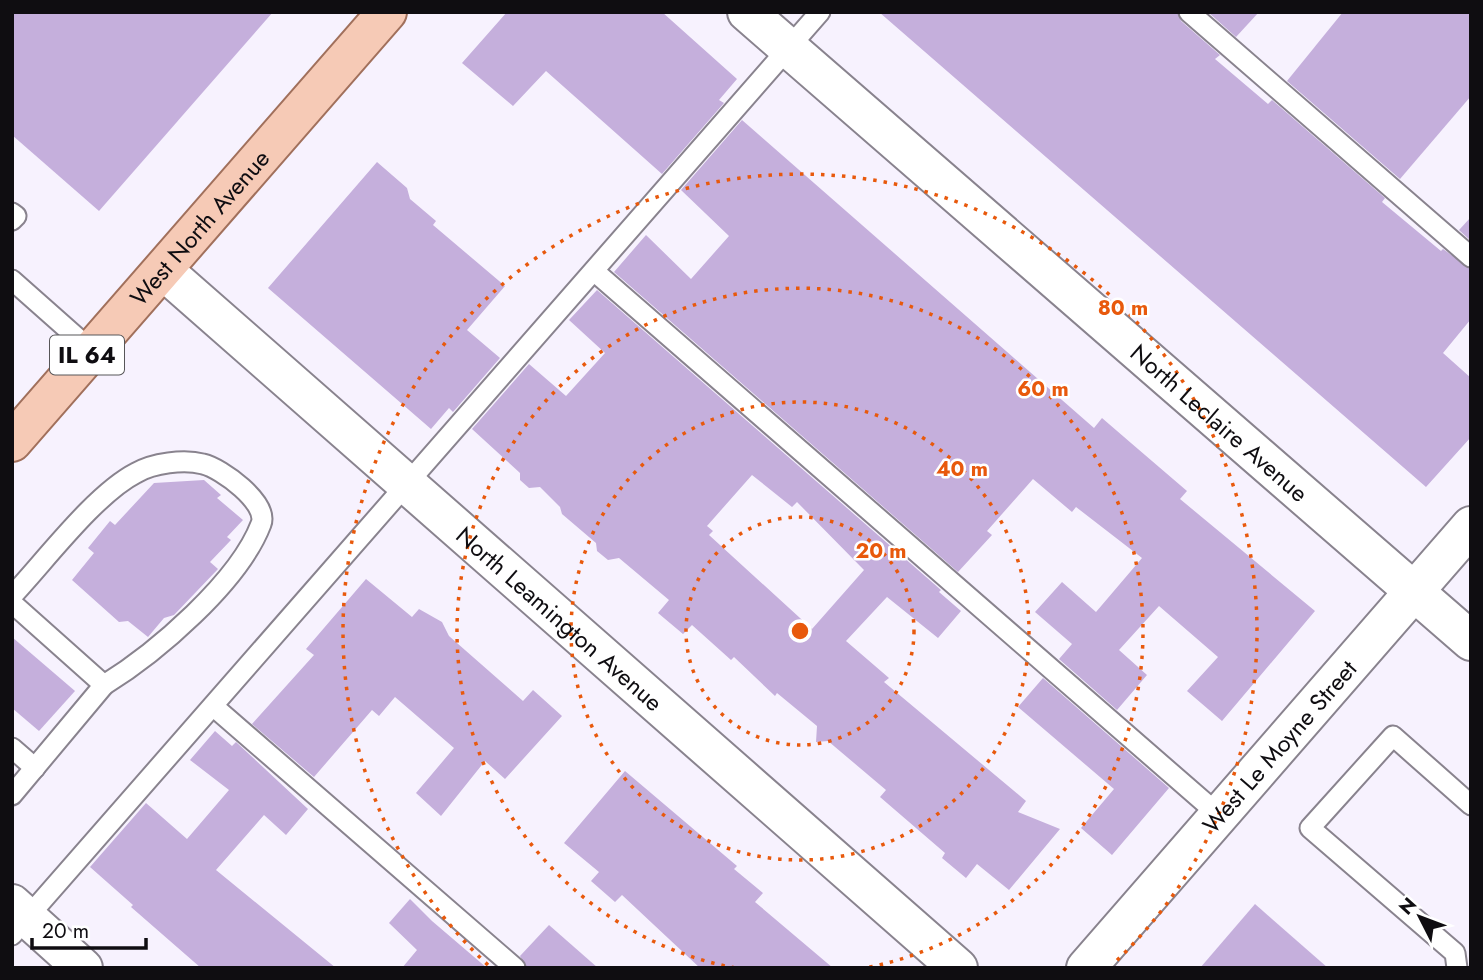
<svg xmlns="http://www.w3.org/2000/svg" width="1483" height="980" viewBox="0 0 1483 980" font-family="Jost,sans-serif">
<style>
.building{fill:#c5afdc;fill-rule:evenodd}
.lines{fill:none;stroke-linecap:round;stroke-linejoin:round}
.service-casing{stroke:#89838e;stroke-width:23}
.minor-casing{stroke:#89838e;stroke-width:42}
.tertiary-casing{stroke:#89838e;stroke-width:42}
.primary-casing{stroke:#a1705c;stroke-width:42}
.service{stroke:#fff;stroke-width:19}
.minor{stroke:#fff;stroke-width:38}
.tertiary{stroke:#fff;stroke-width:38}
.primary{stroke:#f6cab6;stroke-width:38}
.ring{fill:none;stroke:#e8590c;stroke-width:3.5;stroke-dasharray:3.5 7}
.labels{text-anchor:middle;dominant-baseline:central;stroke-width:5;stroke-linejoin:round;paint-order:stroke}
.shield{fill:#fff;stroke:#575658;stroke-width:2}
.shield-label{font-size:23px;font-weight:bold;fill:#0f0d11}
.street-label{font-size:24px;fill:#0f0d11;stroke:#fff}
.centre{fill:#e8590c;stroke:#fff;stroke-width:3.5}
.ring-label{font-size:21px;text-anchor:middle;font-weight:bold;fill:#e8590c;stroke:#fff;stroke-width:5;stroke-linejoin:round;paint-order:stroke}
</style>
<rect width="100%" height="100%" fill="#f7f2fe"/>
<g class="building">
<path d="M12 12H273L99 211 12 135Z"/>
<path d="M507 12H662L737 79 719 100 724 103 662 174 546 71 513 106 462 63Z"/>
<path d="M879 12H1177L1181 21 1220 55 1215 59 1268 104 1272 100 1385 198 1382 202 1441 251 1443 249 1471 269V319L1443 353 1471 378V437L1426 487Z"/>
<path d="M1208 12H1259L1236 37Z"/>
<path d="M1343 12H1471V96L1400 179 1287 81Z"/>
<path d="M742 120 1094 428 1102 418 1131 443 1187 491 1180 499 1315 611 1222 721 1187 691 1218 657 1159 606 1119 650 1147 675 1117 710 1059 659 1072 644 1035 612 1062 582 1096 612 1142 558 1076 507 1072 512 1033 479 987 531 992 535 958 572 614 272 646 235 691 279 729 236 681 190Z"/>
<path d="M377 162 407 188 410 199 436 221 433 225 505 286 467 330 500 358 453 412 449 408 431 429 268 288Z"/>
<path d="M1471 217V241L1459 230Z"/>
<path d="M597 290 941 590 939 592 961 611 938 638 887 597 846 641 889 678 884 682 1026 801 1018 812 1060 829 1009 890 977 864 966 878 942 858 945 853 880 797 886 790 828 741 816 742 817 726 777 693 775 696 734 657 731 660 692 625 683 634 658 613 669 600 619 558 608 560 597 551 596 543 562 514 560 507 540 487 529 488 520 480V473L472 429 529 364 566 396 605 353 569 320ZM752 475 792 507 797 502 864 570 812 629 709 535 713 531 707 526Z"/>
<path d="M204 480 221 495 217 498 243 520 227 537 231 540 210 562 218 569 174 615 164 618 148 637 128 621 119 622 72 580 94 553 88 548 110 521 115 525 154 483Z"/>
<path d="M366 579 412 617 419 609 442 622 449 636 523 701 533 690 562 716 505 779 485 761 441 816 416 793 454 748 395 697 379 716 372 710 314 777 252 724 314 655 306 649Z"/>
<path d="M12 637 75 691 39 731 12 708Z"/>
<path d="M1043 678 1169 788 1112 855 1081 828 1114 789 1018 707Z"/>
<path d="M215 731 232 746 236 742 308 809 286 835 264 815 216 870 336 968H201L131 907 133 905 90 867 146 803 187 839 229 790 190 760Z"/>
<path d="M625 771 737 866 734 869 763 893 755 902 833 968H700L622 895 615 902 591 881 599 872 564 843Z"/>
<path d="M410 899 432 921 487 968H402L417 950 389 923Z"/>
<path d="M1255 904 1328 968H1200Z"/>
<path d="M549 925 598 968H527L520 956Z"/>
</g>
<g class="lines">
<g class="service-casing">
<g id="service">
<path d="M1189 12 1471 257"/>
<path d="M12 213 16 216 12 220"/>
<path d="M594 271 1219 815"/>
<path d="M12 280 91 350"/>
<path d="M12 596C45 561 95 494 136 473 153 463 184 459 203 464 221 468 269 503 261 524 239 582 156 653 104 685"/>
<path d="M12 603 104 685 12 795"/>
<path d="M213 706 515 968"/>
<path d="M12 748 35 768"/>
<path d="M12 935 820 12"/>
<path d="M1457 968 1455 953 1310 828 1393 736 1471 805"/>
</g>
</g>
<g class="minor-casing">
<g id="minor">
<path id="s1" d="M747 12 1471 641"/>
<path id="s2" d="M163 270 958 968"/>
<path id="s3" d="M1086 968 1471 526"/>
</g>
</g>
<g class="tertiary-casing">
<path id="tertiary" d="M12 904 83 968"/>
</g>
<g class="primary-casing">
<g id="primary">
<path id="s4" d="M12 442 387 12"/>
</g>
</g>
<use href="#service" class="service"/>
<use href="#minor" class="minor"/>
<use href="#tertiary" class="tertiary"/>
<use href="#primary" class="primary"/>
</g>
<g class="ring">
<circle cx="800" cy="631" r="114"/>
<circle cx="800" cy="631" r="229"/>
<path d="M735 968A343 343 0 1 1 865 968"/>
<path d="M488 965A457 457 0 1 1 1112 965"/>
</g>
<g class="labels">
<rect class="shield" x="50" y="335.5" width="74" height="39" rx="5"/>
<g class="shield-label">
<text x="87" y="355">IL 64</text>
</g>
<g class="street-label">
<text stroke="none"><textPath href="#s4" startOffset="285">West North Avenue</textPath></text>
<text stroke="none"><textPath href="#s1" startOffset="626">North Leclaire Avenue</textPath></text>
<text stroke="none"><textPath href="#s2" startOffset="528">North Leamington Avenue</textPath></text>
<text stroke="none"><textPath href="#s3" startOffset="294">West Le Moyne Street</textPath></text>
</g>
</g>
<circle cx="800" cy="631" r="10" class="centre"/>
<g class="ring-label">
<text x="1123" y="315">80 m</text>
<text x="1043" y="396">60 m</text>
<text x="962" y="476">40 m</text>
<text x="881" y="558">20 m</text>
</g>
<rect width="1483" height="980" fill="none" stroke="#0f0d11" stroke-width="28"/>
<g transform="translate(1420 917) rotate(312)" stroke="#ffffff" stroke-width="5" paint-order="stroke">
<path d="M0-5L12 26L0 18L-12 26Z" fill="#0f0d11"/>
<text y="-10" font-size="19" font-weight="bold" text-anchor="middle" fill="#0f0d11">N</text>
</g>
<path d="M32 938v10h114v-10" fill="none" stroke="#0f0d11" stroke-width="3.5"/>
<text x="42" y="938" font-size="21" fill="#0f0d11" stroke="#ffffff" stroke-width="5" paint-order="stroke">20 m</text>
</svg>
